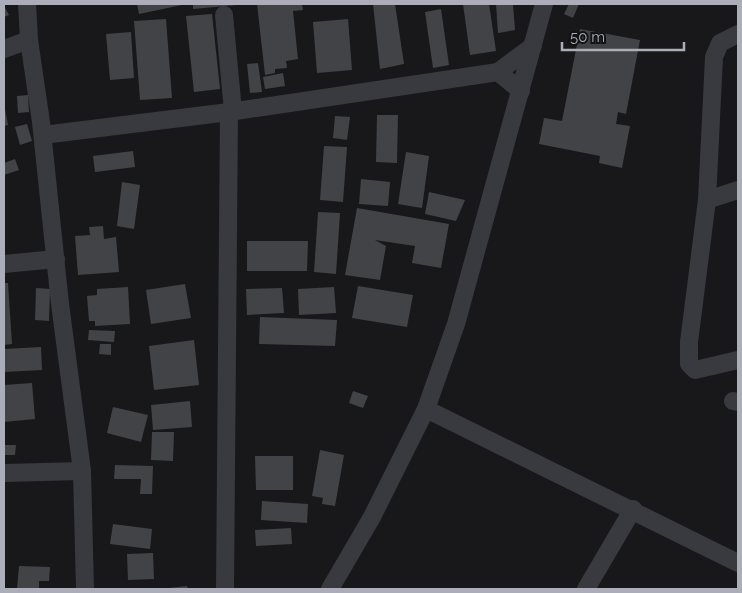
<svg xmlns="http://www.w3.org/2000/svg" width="742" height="593" viewBox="0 0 742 593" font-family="Raleway,sans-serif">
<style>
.building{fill:#424347}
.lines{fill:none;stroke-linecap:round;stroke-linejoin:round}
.street{stroke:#393a3f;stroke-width:18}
</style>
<rect width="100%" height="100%" fill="#18181a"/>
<g class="building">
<path d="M137 4H182V5L139 14Z"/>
<path d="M193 4H237V5L193 9Z"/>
<path d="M257 4H302L303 10 293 11 298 59 286 61 287 68 275 69V73L265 75Z"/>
<path d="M373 4H395L404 64 380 69Z"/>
<path d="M463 4H489L496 51 470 55Z"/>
<path d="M496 4H513L515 30 498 33Z"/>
<path d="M569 4H579L573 18 564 14Z"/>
<path d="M4 6 9 15 4 17Z"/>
<path d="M441 9 449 65 433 68 425 12Z"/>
<path d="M212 14 220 89 194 92 186 16Z"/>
<path d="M166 19 172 98 140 100 134 21Z"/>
<path d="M348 19 352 70 317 73 313 22Z"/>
<path d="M580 29 640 40 626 114 618 112 616 124 630 126 622 168 599 163 600 156 539 144 544 118 562 121Z"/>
<path d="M131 32 134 78 110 80 106 34Z"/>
<path d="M258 63 262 92 250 93 247 64Z"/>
<path d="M283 73 285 86 265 89 263 77Z"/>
<path d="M28 95 29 112 18 113 17 96Z"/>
<path d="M4 104 8 125 4 126Z"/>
<path d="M377 115H398L397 163 376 162Z"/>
<path d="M335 116 350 117 347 140 333 138Z"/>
<path d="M27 124 32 141 20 145 15 127Z"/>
<path d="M324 146 347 147 343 202 320 200Z"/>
<path d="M133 151 135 167 95 172 93 156Z"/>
<path d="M406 152 429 156 422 208 398 204Z"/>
<path d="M15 159 19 170 4 175V163Z"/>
<path d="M361 179 390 182 388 206 359 204Z"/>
<path d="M122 182 140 185 134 229 117 226Z"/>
<path d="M429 192 465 200 456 221 425 214Z"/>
<path d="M357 208 449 224 441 268 412 263 415 246 375 240 386 246 380 280 345 275Z"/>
<path d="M318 212 340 213 336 274 314 272Z"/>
<path d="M103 226 104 239 116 237 119 272 78 275 75 236 90 235 89 227Z"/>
<path d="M247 241H308L307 271H247Z"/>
<path d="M4 283H8L12 344 4 345Z"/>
<path d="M185 284 191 318 151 324 146 290Z"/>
<path d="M358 286 413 295 407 327 352 318Z"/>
<path d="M128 287 130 324 95 326V321H89L87 296 97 295V289Z"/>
<path d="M334 287 336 313 299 315 298 289Z"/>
<path d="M36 288 50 289 49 321 35 320Z"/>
<path d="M282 288 284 313 247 315 246 289Z"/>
<path d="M260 317 337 320 335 346 259 344Z"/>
<path d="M89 330 115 331 114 342 88 340Z"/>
<path d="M194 340 199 385 154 390 149 346Z"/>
<path d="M100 344H111V355L99 354Z"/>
<path d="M41 347 42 370 4 372V349Z"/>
<path d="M32 383 35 419 4 422V385Z"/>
<path d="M353 391 368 396 363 408 349 403Z"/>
<path d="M190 401 192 427 153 430 151 405Z"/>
<path d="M113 407 148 415 141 442 107 433Z"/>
<path d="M152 432H174L173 461 151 460Z"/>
<path d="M4 445H16L15 455H4Z"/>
<path d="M320 450 344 455 335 506 322 504 323 498 312 496Z"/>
<path d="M255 456H293V490H256Z"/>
<path d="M115 465 153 466 152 494H140L141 479H114Z"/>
<path d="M262 501 308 504 307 523 261 520Z"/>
<path d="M113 524 152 529 150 549 110 544Z"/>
<path d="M291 528 292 544 256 546 255 530Z"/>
<path d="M153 553 154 579 128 580 127 554Z"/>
<path d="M19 566 50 567 49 581H39V589H17Z"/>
<path d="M187 586 188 589H169V588Z"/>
</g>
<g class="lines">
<g class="street">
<path d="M27 4 29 40 41 122 60 304 82 471 85 589"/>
<path d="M224 15 233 111"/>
<path d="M738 34 720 43 714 57 707 200 689 342V364L695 370 738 360"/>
<path d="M4 49 29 40"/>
<path d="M498 72 533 46"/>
<path d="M43 135 229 112 498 72 521 91"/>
<path d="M707 200 738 190"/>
<path d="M4 264 56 259"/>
<path d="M733 401 738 402"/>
<path d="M426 409 738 563"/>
<path d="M4 473 82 471"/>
<path d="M225 589 229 112"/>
<path d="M330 589 372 517 426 409 456 324 544 4"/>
<path d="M586 589 633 509"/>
</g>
</g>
<rect width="742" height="593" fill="none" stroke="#abaeb9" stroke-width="10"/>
<path d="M562 42v8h122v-8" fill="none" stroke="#abaeb9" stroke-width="2.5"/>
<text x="570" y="42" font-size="15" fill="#abaeb9" stroke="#131315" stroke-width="4" paint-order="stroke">50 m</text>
</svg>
